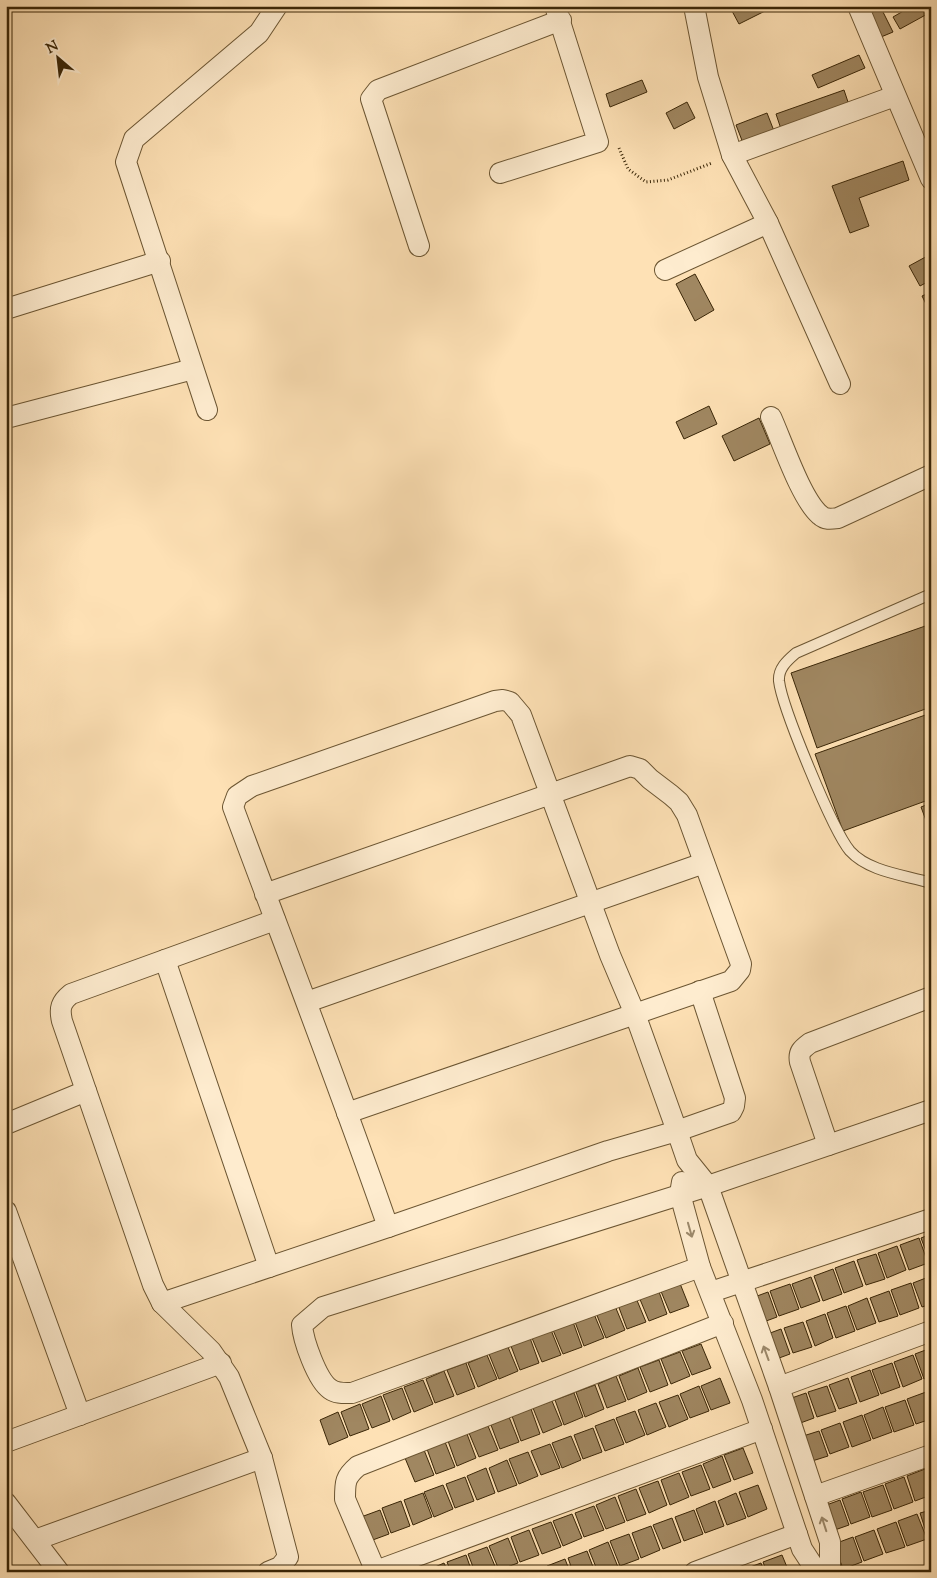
<svg xmlns="http://www.w3.org/2000/svg" width="937" height="1578" viewBox="0 0 937 1578" font-family="'Sorts Mill Goudy',serif">
<style>
.building{fill:#a08761;stroke:#3a2607}
.lines{fill:none;stroke-linecap:round;stroke-linejoin:round}
.service-casing{stroke:#6b5532;stroke-width:12}
.minor-casing{stroke:#6b5532;stroke-width:22}
.path{stroke:#3a2607;stroke-width:3;stroke-dasharray:1 2.5;stroke-linecap:butt}
.service{stroke:#feeccf;stroke-width:10}
.minor{stroke:#feeccf;stroke-width:20}
.oneway{stroke:#9c896b}
</style>
<rect width="100%" height="100%" fill="#fee1b5"/>
<filter id="stains"><feTurbulence type="fractalNoise" baseFrequency=".004" numOctaves="4"/><feColorMatrix values="0 0 0 0 .2 0 0 0 0 .09 0 0 0 0 .02 0 0 0 .5 -.17"/></filter>
<radialGradient id="worn" r=".72"><stop offset=".6" stop-color="#630" stop-opacity="0"/><stop offset="1" stop-color="#630" stop-opacity=".3"/></radialGradient>
<g class="building">
<path d="M741 6H770L771 8 739 24 732 11Z"/>
<path d="M912 6H931V12L900 29 893 17Z"/>
<path d="M881 8 893 32 881 37 869 14Z"/>
<path d="M859 55 865 68 818 88 812 75Z"/>
<path d="M642 80 647 92 610 107 606 94Z"/>
<path d="M844 90 850 108 782 132 776 114Z"/>
<path d="M687 102 695 118 674 129 666 113Z"/>
<path d="M767 113 774 131 743 143 736 125Z"/>
<path d="M903 161 909 180 859 198 869 226 850 233 832 186Z"/>
<path d="M931 254V280L920 286 909 266Z"/>
<path d="M695 274 714 310 695 321 676 284Z"/>
<path d="M931 292V311L930 312 922 296Z"/>
<path d="M709 406 717 424 684 439 676 422Z"/>
<path d="M759 418 770 444 734 461 722 436Z"/>
<path d="M931 624V707L817 748 791 673Z"/>
<path d="M931 713V799L843 831 815 754Z"/>
<path d="M931 803V834L921 807Z"/>
<path d="M931 1234V1262H930L921 1238Z"/>
<path d="M919 1238 928 1263 909 1270 900 1245Z"/>
<path d="M897 1246 906 1270 887 1278 878 1253Z"/>
<path d="M876 1254 885 1279 866 1285 857 1260Z"/>
<path d="M854 1261 863 1286 844 1293 835 1268Z"/>
<path d="M833 1269 842 1294 823 1301 814 1276Z"/>
<path d="M931 1276V1304L922 1307 913 1283Z"/>
<path d="M811 1277 820 1301 801 1308 792 1284Z"/>
<path d="M679 1281 689 1306 670 1313 660 1289Z"/>
<path d="M911 1283 919 1308 900 1315 891 1290Z"/>
<path d="M790 1284 799 1309 779 1316 770 1291Z"/>
<path d="M658 1289 667 1314 649 1321 639 1297Z"/>
<path d="M889 1291 898 1316 879 1322 870 1298Z"/>
<path d="M768 1292 777 1317 758 1324 749 1299Z"/>
<path d="M636 1298 646 1322 627 1329 618 1305Z"/>
<path d="M867 1298 876 1323 857 1330 848 1306Z"/>
<path d="M615 1306 625 1330 606 1338 596 1313Z"/>
<path d="M846 1306 855 1331 836 1338 827 1313Z"/>
<path d="M594 1314 604 1338 584 1346 575 1322Z"/>
<path d="M825 1314 833 1338 815 1346 806 1321Z"/>
<path d="M573 1322 582 1347 563 1354 553 1330Z"/>
<path d="M803 1322 812 1347 793 1353 784 1328Z"/>
<path d="M781 1329 790 1354 771 1361 762 1336Z"/>
<path d="M551 1330 561 1355 542 1362 532 1338Z"/>
<path d="M530 1338 539 1363 520 1370 511 1346Z"/>
<path d="M701 1344 711 1368 692 1375 682 1351Z"/>
<path d="M508 1347 518 1371 499 1379 489 1354Z"/>
<path d="M931 1348V1376L924 1379 915 1354Z"/>
<path d="M680 1352 690 1376 671 1384 661 1359Z"/>
<path d="M487 1355 497 1379 478 1387 468 1363Z"/>
<path d="M913 1355 922 1379 903 1387 894 1362Z"/>
<path d="M659 1360 668 1385 650 1392 640 1367Z"/>
<path d="M466 1363 475 1388 457 1395 447 1370Z"/>
<path d="M892 1363 900 1387 881 1394 872 1370Z"/>
<path d="M638 1368 647 1392 628 1400 619 1376Z"/>
<path d="M870 1370 879 1395 860 1402 851 1377Z"/>
<path d="M444 1371 454 1396 435 1403 426 1379Z"/>
<path d="M616 1376 626 1401 607 1408 598 1384Z"/>
<path d="M720 1378 730 1403 711 1410 701 1386Z"/>
<path d="M848 1378 857 1403 839 1409 829 1385Z"/>
<path d="M423 1380 433 1404 414 1412 404 1387Z"/>
<path d="M595 1385 604 1409 585 1417 576 1392Z"/>
<path d="M699 1386 709 1411 690 1418 680 1394Z"/>
<path d="M827 1386 836 1411 817 1417 808 1392Z"/>
<path d="M402 1388 411 1412 393 1420 383 1395Z"/>
<path d="M926 1392 931 1404V1419L916 1424 907 1399Z"/>
<path d="M574 1393 583 1417 564 1425 555 1400Z"/>
<path d="M806 1393 814 1418 795 1425 786 1400Z"/>
<path d="M678 1395 688 1419 669 1427 659 1402Z"/>
<path d="M381 1396 390 1421 372 1428 362 1404Z"/>
<path d="M905 1400 914 1425 894 1432 885 1407Z"/>
<path d="M552 1401 562 1425 543 1433 533 1408Z"/>
<path d="M656 1403 666 1427 647 1435 638 1410Z"/>
<path d="M360 1404 369 1429 350 1436 341 1412Z"/>
<path d="M883 1407 892 1432 873 1439 864 1415Z"/>
<path d="M531 1409 540 1434 521 1441 512 1416Z"/>
<path d="M635 1411 645 1435 626 1443 616 1418Z"/>
<path d="M338 1412 348 1437 329 1445 320 1420Z"/>
<path d="M862 1415 871 1440 852 1447 843 1422Z"/>
<path d="M509 1417 519 1442 500 1449 491 1425Z"/>
<path d="M614 1419 624 1444 605 1451 595 1426Z"/>
<path d="M840 1423 849 1447 830 1454 821 1430Z"/>
<path d="M488 1426 498 1450 479 1457 469 1433Z"/>
<path d="M593 1428 602 1452 583 1459 574 1435Z"/>
<path d="M819 1431 828 1456 809 1462 800 1437Z"/>
<path d="M467 1434 476 1458 457 1466 448 1441Z"/>
<path d="M571 1436 581 1460 562 1468 552 1443Z"/>
<path d="M445 1442 455 1467 436 1474 427 1449Z"/>
<path d="M550 1444 560 1468 541 1475 531 1451Z"/>
<path d="M743 1448 753 1473 734 1480 724 1455Z"/>
<path d="M424 1450 434 1475 415 1482 405 1458Z"/>
<path d="M528 1452 538 1476 519 1484 509 1459Z"/>
<path d="M722 1456 731 1481 713 1488 703 1464Z"/>
<path d="M507 1460 517 1485 498 1492 489 1468Z"/>
<path d="M701 1465 710 1489 691 1496 682 1472Z"/>
<path d="M486 1468 495 1493 477 1500 467 1476Z"/>
<path d="M925 1469 931 1484V1495L915 1501 907 1476Z"/>
<path d="M679 1473 689 1497 670 1505 661 1480Z"/>
<path d="M465 1477 474 1501 455 1508 446 1484Z"/>
<path d="M904 1477 913 1502 894 1509 885 1484Z"/>
<path d="M658 1481 667 1505 649 1513 639 1488Z"/>
<path d="M443 1485 453 1509 434 1517 424 1492Z"/>
<path d="M758 1485 767 1509 748 1517 739 1492Z"/>
<path d="M883 1485 892 1510 872 1517 863 1492Z"/>
<path d="M636 1489 646 1514 627 1521 618 1496Z"/>
<path d="M861 1492 870 1517 851 1524 842 1499Z"/>
<path d="M423 1493 432 1517 413 1525 404 1500Z"/>
<path d="M736 1493 746 1518 727 1525 718 1501Z"/>
<path d="M615 1497 625 1522 606 1529 596 1505Z"/>
<path d="M840 1500 849 1525 829 1532 821 1507Z"/>
<path d="M401 1501 410 1526 391 1533 382 1508Z"/>
<path d="M715 1501 724 1526 705 1533 696 1509Z"/>
<path d="M594 1506 604 1530 584 1537 575 1513Z"/>
<path d="M380 1510 389 1534 370 1541 361 1517Z"/>
<path d="M694 1510 703 1534 684 1541 675 1517Z"/>
<path d="M931 1510V1537L928 1538 920 1513Z"/>
<path d="M572 1514 582 1538 563 1546 553 1521Z"/>
<path d="M917 1514 927 1539 907 1546 898 1521Z"/>
<path d="M672 1518 681 1542 663 1549 653 1525Z"/>
<path d="M551 1522 561 1547 542 1554 532 1529Z"/>
<path d="M896 1522 905 1547 886 1553 877 1529Z"/>
<path d="M651 1526 660 1550 641 1558 632 1533Z"/>
<path d="M529 1530 539 1555 520 1562 511 1537Z"/>
<path d="M874 1530 883 1554 864 1561 855 1537Z"/>
<path d="M629 1534 639 1559 620 1566 610 1541Z"/>
<path d="M853 1537 862 1562 843 1569 834 1544Z"/>
<path d="M508 1538 518 1563 499 1570 489 1546Z"/>
<path d="M608 1542 618 1567 598 1572 589 1550Z"/>
<path d="M487 1547 497 1571 475 1572 468 1554Z"/>
<path d="M587 1551 595 1572H573L568 1558Z"/>
<path d="M466 1555 472 1572H451L447 1562Z"/>
<path d="M782 1555 789 1572H767L763 1562Z"/>
<path d="M565 1559 570 1572H549L547 1566Z"/>
<path d="M444 1563 448 1572H426V1571Z"/>
<path d="M761 1563 764 1572H742V1570Z"/>
</g>
<g class="lines">
<g class="service-casing">
<path id="service" d="M931 594 796 653C788 660 778 668 779 681 782 707 833 831 850 851 869 872 905 875 931 883"/>
</g>
<g class="minor-casing">
<g id="minor">
<path d="M694 6 708 77 732 155 768 223 840 384"/>
<path d="M858 6 931 179"/>
<path d="M732 155 895 96"/>
<path d="M500 173 598 142 555 6"/>
<path d="M419 246 371 99 378 90 561 20"/>
<path d="M665 270 768 223"/>
<path d="M6 309 160 261"/>
<path d="M207 410 126 162 134 139 259 33 277 6"/>
<path d="M771 417C782 441 801 499 820 515 825 520 831 519 838 518L931 475"/>
<path d="M6 418 193 369"/>
<path d="M265 894 630 766 640 769 650 779 671 795 679 802 687 815 741 964 740 970 731 981 635 1014 610 955 521 715 510 702 503 700 495 701 252 786 237 796 233 807C285 947 339 1086 388 1227L608 1151 677 1131 687 1160 708 1186 779 1387 830 1542V1572"/>
<path d="M165 960 269 1267"/>
<path d="M307 1002 704 863"/>
<path d="M347 1113 635 1014 677 1131 731 1112 734 1106 735 1098 700 991"/>
<path d="M6 1124 86 1091"/>
<path d="M828 1145 800 1062C798 1052 802 1049 810 1043L931 997"/>
<path d="M682 1182 680 1194 700 1267 752 1400 797 1534 802 1549 817 1572"/>
<path d="M6 1211 80 1415"/>
<path d="M700 1267 352 1393C344 1393 337 1394 330 1389 317 1380 303 1340 302 1325L323 1307 708 1186 931 1110"/>
<path d="M711 1292 931 1219"/>
<path d="M162 1303 388 1227"/>
<path d="M779 1387 931 1331"/>
<path d="M6 1442 221 1363"/>
<path d="M815 1496 931 1455"/>
<path d="M6 1503 59 1572"/>
<path d="M35 1540 262 1458"/>
<path d="M376 1571 762 1429"/>
<path d="M268 1572 280 1567 288 1557 262 1458 229 1377 211 1351 162 1303 153 1285 62 1021C59 1008 61 1002 71 994L275 920"/>
<path d="M376 1572 345 1499C345 1482 345 1477 358 1466L723 1323"/>
<path d="M695 1572 797 1534"/>
</g>
</g>
<path class="path" d="M619 148 628 169 646 182 668 180 712 163"/>
<use href="#service" class="service"/>
<use href="#minor" class="minor"/>
</g>
<defs><path id="oneway-shaft" d="M-6 0H5M1.5-3L5.5 0L1.5 3" fill="none" stroke-width="1.6" stroke-linecap="round" stroke-linejoin="round" transform="scale(1.25)"/></defs>
<g class="oneway">
<use href="#oneway-shaft" transform="translate(690 1230) rotate(74)"/>
<use href="#oneway-shaft" transform="translate(766 1353) rotate(-110)"/>
<use href="#oneway-shaft" transform="translate(824 1524) rotate(-108)"/>
</g>
<rect width="937" height="1578" fill="none" stroke="#fee1b5" stroke-width="25"/>
<rect x="8" y="8" width="922" height="1563" fill="none" stroke="#3a2607" stroke-width="2.5"/>
<rect x="12" y="12" width="912" height="1553" fill="none" stroke="#3a2607"/>
<g transform="translate(58 58) rotate(332)" stroke="#feeccf" stroke-width="4" paint-order="stroke">
<path d="M0-4L9 19L0 12L-9 19Z" fill="#3a2607"/>
<text y="-8" font-size="14" font-weight="bold" text-anchor="middle" fill="#3a2607">N</text>
</g>
<rect width="100%" height="100%" filter="url(#stains)"/>
<rect width="100%" height="100%" fill="url(#worn)"/>
</svg>
